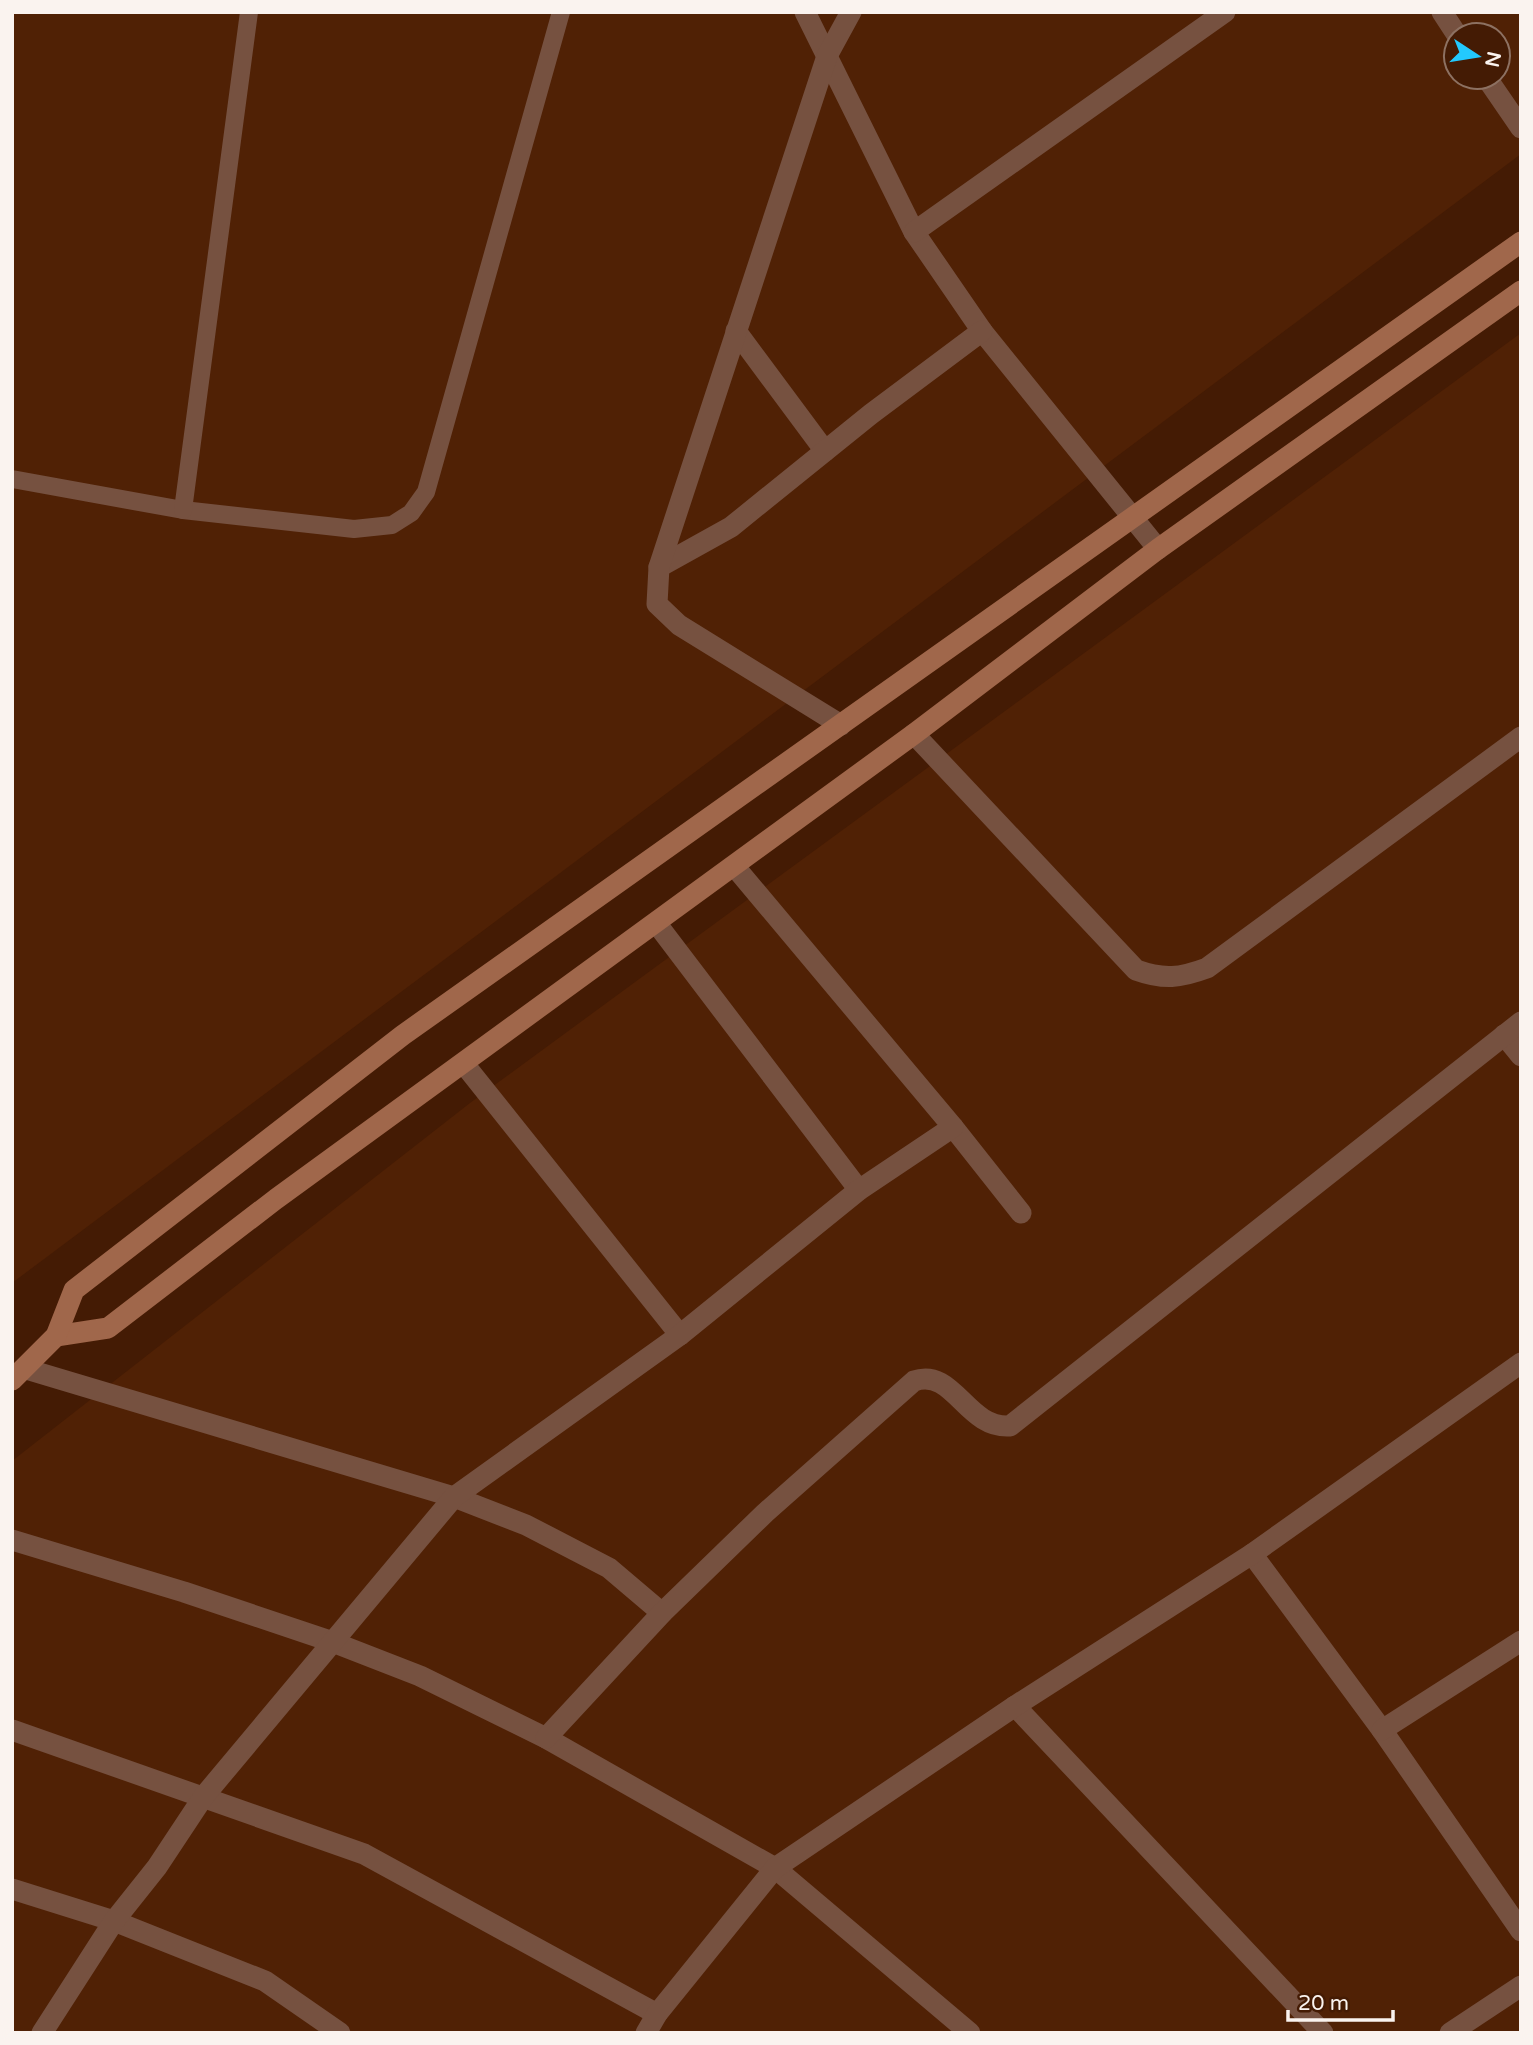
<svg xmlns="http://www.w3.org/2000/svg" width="1533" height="2045" viewBox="0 0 1533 2045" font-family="'Varela Round',sans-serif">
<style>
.built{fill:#502105;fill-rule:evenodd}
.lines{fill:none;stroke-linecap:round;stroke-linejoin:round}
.service{stroke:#765140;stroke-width:18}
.minor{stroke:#765140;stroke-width:21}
.secondary{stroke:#a0674b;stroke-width:21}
</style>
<rect width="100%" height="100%" fill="#441b04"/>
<g class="built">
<path d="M12 12H1521V154L12 1283ZM1456 35H1498V77H1456Z"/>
<path d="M1521 333V2033H12V1461L470 1103Z"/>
</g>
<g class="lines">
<g class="service">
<path d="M12 479 183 510 354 529 392 525 411 513 426 492 561 12"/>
<path d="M183 510 249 12"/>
</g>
<g class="minor">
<path d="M805 12 914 232 982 331 1158 549"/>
<path d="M1442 12 1457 35"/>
<path d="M1486 77 1521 128"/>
<path d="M914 232 1225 12"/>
<path d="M736 331 825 451"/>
<path d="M659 567 731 527 871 414 982 331"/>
<path d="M841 725 679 625 657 604 659 567 827 56 851 12"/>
<path d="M914 734 1136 970C1164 980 1180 978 1207 968L1521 737"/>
<path d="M657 924 859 1190"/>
<path d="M1504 1035 1521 1056"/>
<path d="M464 1064 680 1335"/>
<path d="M953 1127 1021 1213"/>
<path d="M26 1369 454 1497 526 1525 609 1568 662 1613"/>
<path d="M12 1540 184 1592 330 1641 420 1676 546 1738 775 1868 970 2033"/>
<path d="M1252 1554 1382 1730 1521 1931"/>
<path d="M1015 1706 1323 2033"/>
<path d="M12 1730 364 1854 657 2014"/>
<path d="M1382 1730 1521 1641"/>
<path d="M546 1738 662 1613 765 1513 914 1381C954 1367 966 1429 1010 1426L1521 1022"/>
<path d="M12 1889 114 1921 265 1981 340 2033"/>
<path d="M42 2033 114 1921 157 1867 204 1796 454 1497 680 1335 859 1190 953 1127 735 867"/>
<path d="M646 2033 657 2014 775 1868 1015 1706 1252 1554 1521 1363"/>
<path d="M1450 2033 1521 1986"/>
</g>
<g class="secondary">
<path d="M56 1336 108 1328 276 1199 914 734 1158 549 1521 291"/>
<path d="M12 1380 56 1336 74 1290 403 1035 1521 242"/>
</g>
</g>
<rect width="1533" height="2045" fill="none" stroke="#faf3ef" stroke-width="28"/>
<g transform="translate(1477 56) rotate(102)"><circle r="33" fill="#441b04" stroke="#8d7162" stroke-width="2"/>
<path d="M0-5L12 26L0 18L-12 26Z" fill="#23c9fe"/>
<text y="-10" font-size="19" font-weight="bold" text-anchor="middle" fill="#faf3ef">N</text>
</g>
<path d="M1288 2010v10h105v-10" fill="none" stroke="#faf3ef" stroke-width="3.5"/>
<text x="1298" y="2010" font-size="21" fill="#faf3ef" stroke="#441b04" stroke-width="5" paint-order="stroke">20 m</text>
</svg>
